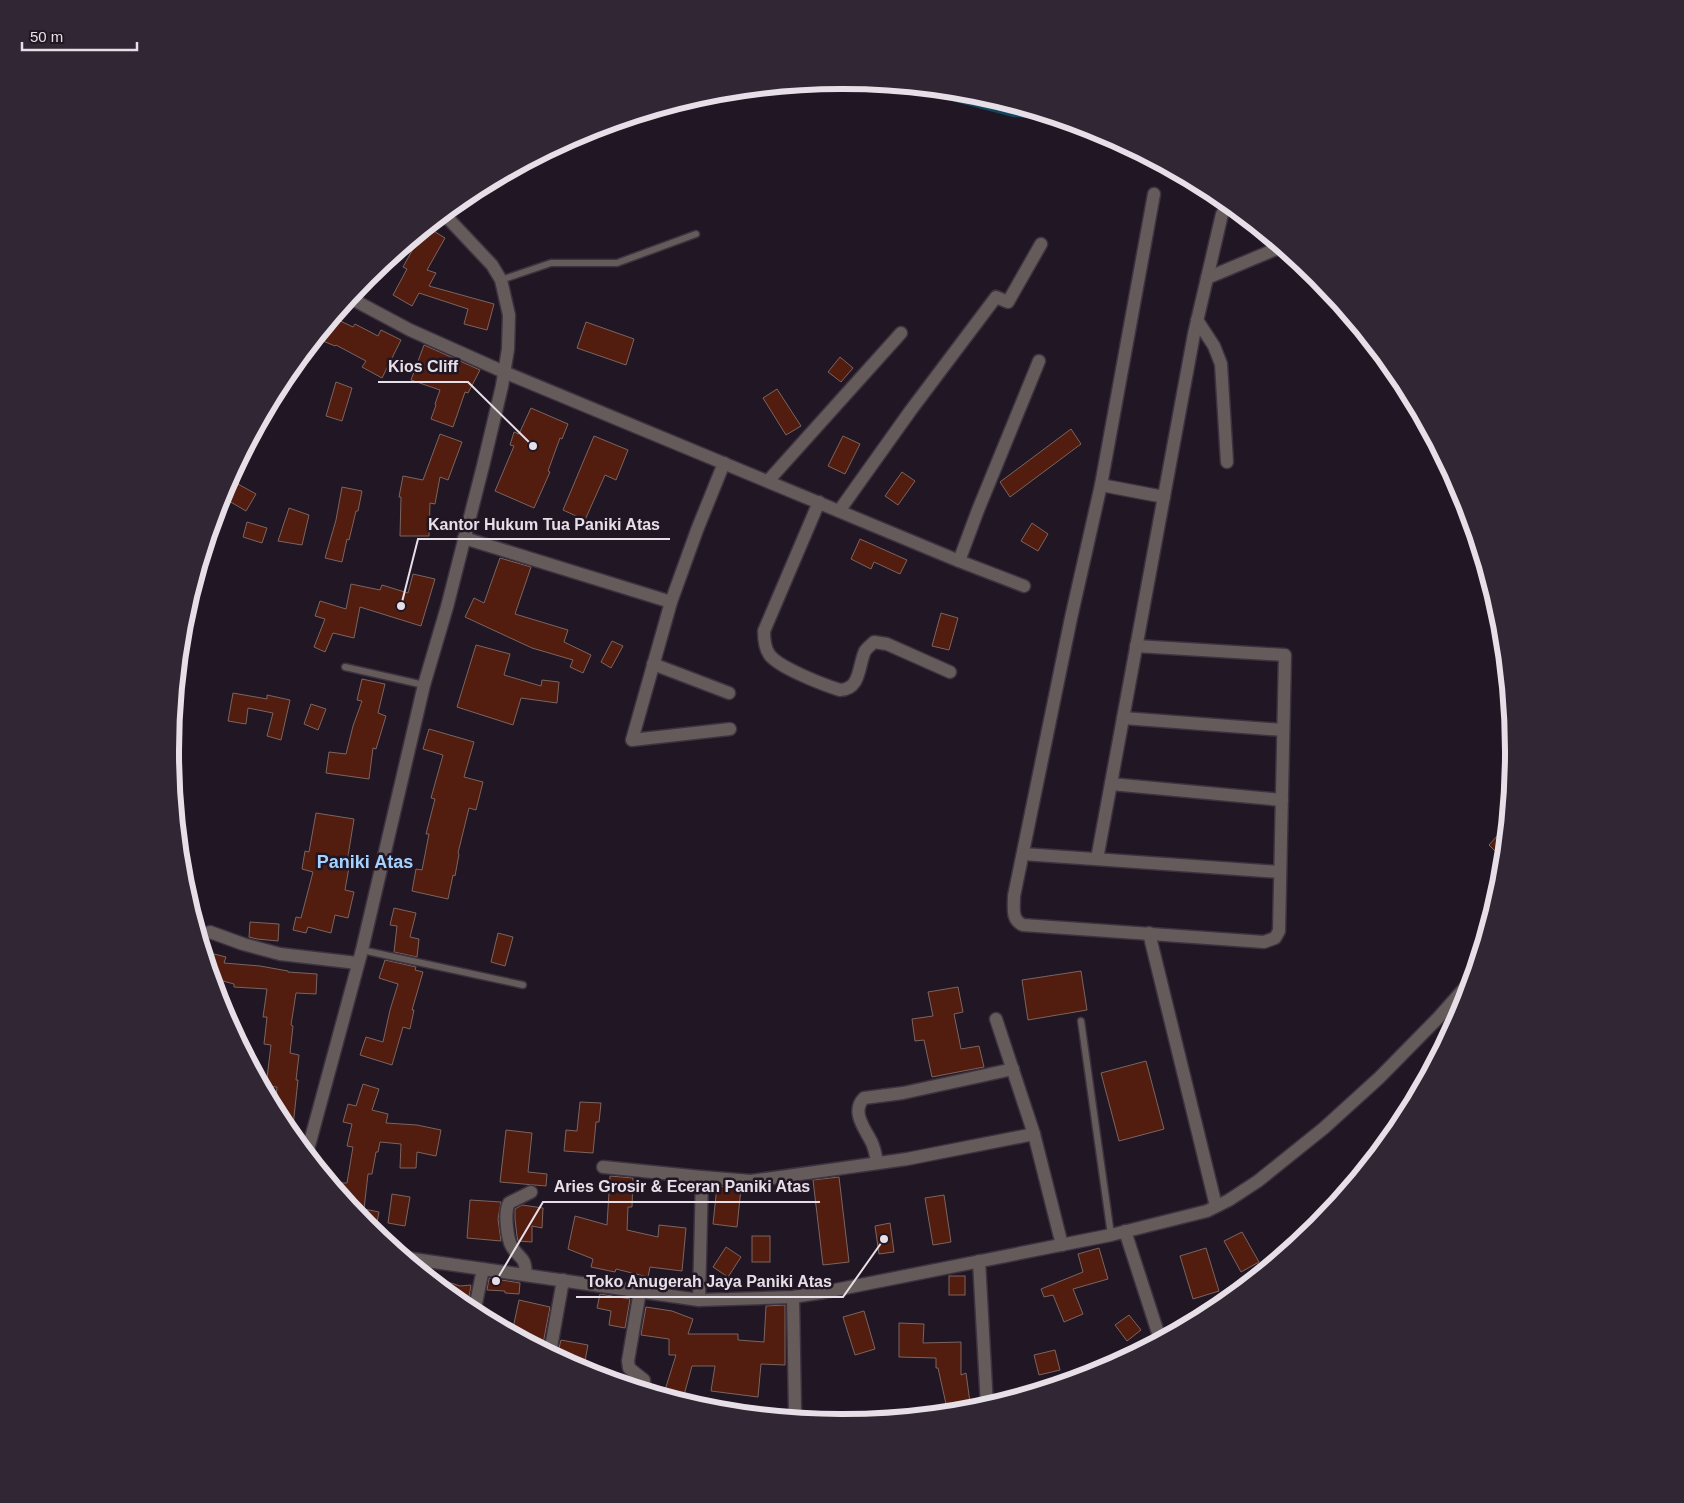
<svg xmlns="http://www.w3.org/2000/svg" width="1684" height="1503" viewBox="0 0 1684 1503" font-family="Helvetica,sans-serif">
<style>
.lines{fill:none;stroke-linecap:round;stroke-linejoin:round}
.stream{stroke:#14455f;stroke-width:4.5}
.building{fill:#521c0f;stroke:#7a6560}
.service-casing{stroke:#3d323f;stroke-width:9}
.minor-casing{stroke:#3d323f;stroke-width:15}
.tertiary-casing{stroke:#3d323f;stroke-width:15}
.service{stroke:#655b5a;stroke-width:6}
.minor{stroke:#655b5a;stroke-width:12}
.tertiary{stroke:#655b5a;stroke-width:12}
.labels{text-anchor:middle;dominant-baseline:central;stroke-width:5;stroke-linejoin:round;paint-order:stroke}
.quarter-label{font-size:18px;font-weight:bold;fill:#a4d1fe;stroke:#211623}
.rim{fill:none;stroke:#e7dfe8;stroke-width:6}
.leader{fill:none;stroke:#e7dfe8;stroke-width:2}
.callout-dot{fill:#e7dfe8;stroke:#211623;stroke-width:2}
.callout-label{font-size:16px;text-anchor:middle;font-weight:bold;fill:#e7dfe8;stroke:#211623;stroke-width:5;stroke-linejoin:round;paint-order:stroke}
</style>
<rect width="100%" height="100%" fill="#211623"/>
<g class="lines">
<path class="stream" d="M917 87 938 95 1014 115 1054 117"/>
</g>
<g class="building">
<path d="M427 227 445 238 427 270 436 273 429 286 494 304 487 330 464 324 468 309 419 293 412 306 393 295 407 269 403 267 423 231Z"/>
<path d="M334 318 353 327 355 324 378 336 381 330 401 340 382 378 362 367 366 361 336 345 335 346 323 341Z"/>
<path d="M586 322 634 339 626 365 577 348Z"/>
<path d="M424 345 480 370 468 393 465 392 453 427 431 419 436 405 435 404 440 390 411 380Z"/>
<path d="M840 357 853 368 841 382 828 372Z"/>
<path d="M336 382 352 388 342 421 326 416Z"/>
<path d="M777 389 801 426 786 435 763 398Z"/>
<path d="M531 408 568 424 562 439 560 438 548 471 550 472 534 508 495 491 514 446 510 445 514 432 519 434Z"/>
<path d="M1071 429 1081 444 1010 497 1000 482Z"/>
<path d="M440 434 462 442 448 480 440 477 435 504 430 503 429 536H400L401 497H399L403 476 423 480Z"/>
<path d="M594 436 628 450 616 480 605 475 585 520 563 510Z"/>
<path d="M843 436 860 444 845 474 828 466Z"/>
<path d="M902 472 915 481 898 505 885 496Z"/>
<path d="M238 484 256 494 246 511 229 501Z"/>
<path d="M342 487 362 491 358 511H356L349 540 347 539 342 562 325 558 336 520Z"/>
<path d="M289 508 309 515 302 545 278 541Z"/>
<path d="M247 522 267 528 262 543 243 537Z"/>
<path d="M1032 523 1048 534 1038 551 1021 541Z"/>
<path d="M860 539 907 560 900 574 874 562 871 569 851 559Z"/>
<path d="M500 558 531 567 515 614 568 630 564 642 591 655 583 673 570 667 573 660 532 648 465 617 474 598 484 603Z"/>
<path d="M413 574 435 579 421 626 360 607 354 638 333 633 325 652 314 647 325 619 315 616 320 601 346 609 351 584 380 590 382 585 408 593Z"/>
<path d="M941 613 958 618 949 650 932 646Z"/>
<path d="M612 641 623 646 611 668 601 662Z"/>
<path d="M476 645 510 654 504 675 541 686 542 680 559 682 557 703 521 698 513 725 457 707Z"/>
<path d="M362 679 385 684 378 713 386 716 376 749 373 748 369 779 326 773 329 752 346 754 353 726 362 701 357 700Z"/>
<path d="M233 693 267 699V695L290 700 281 740 267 736 273 713 248 708 246 724 228 721Z"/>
<path d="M311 704 326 709 318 730 304 724Z"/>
<path d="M429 729 474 742 464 777 483 782 476 810 469 808 458 853 459 854 455 876 453 875 448 899 412 891 416 869 422 870 429 834H426L435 799 431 798 443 755 423 749Z"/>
<path d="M316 813 354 819 348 856H351L345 890 354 892 348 918 335 915 331 933 308 927 306 933 293 930 296 917 301 918 313 872 302 869 305 851 309 852Z"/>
<path d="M1506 826 1504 852 1503 859 1489 845Z"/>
<path d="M394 908 416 913 410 937 419 939 417 957 394 952 397 926 390 925Z"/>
<path d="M250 922 279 924 278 941 257 939 249 937Z"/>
<path d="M498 933 513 937 505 966 491 962Z"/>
<path d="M214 954 226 957 224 963 260 966 288 971V972L317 974 316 994 296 993 291 1025 293 1026 290 1053 299 1055 296 1080H298L293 1126 284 1125 275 1108 277 1087 266 1086 271 1045 264 1044 267 1017H263L267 989 234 987V984L212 978 210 971Z"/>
<path d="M385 960 416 967 415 970 423 972 412 1010H414L410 1029 403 1027 392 1065 360 1055 366 1037 383 1042 390 1010 398 984 379 978Z"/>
<path d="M1081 971 1087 1010 1028 1020 1022 980Z"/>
<path d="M958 987 963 1012 954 1014 961 1049 979 1046 984 1067 932 1077 924 1040 915 1041 912 1019 933 1016 928 992Z"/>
<path d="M1146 1061 1164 1129 1119 1141 1101 1073Z"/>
<path d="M363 1084 379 1089 372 1110 388 1114 386 1123 417 1125 441 1130 436 1156 417 1152 416 1168H400L401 1144 380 1142 378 1152H376L372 1174H368L364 1209 379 1212 375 1232 367 1226 338 1191 339 1183H347L353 1147 347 1146 352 1124 343 1122 348 1104 356 1106Z"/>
<path d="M580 1102 601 1103 599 1122H596L593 1153 564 1151 566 1130 577 1131Z"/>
<path d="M506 1130 532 1133 528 1172 547 1174 546 1186 500 1182Z"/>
<path d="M610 1176 633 1178 632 1207H628L627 1230 658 1237 659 1225 686 1228 682 1271 650 1267 648 1277 616 1269 615 1272 591 1267 593 1259 568 1249 575 1216 607 1225Z"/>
<path d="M839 1177 849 1262 823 1265 813 1180Z"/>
<path d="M717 1186 741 1188 737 1227 713 1224Z"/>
<path d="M392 1194 410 1197 405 1226 388 1223Z"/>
<path d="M944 1195 951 1242 933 1245 925 1198Z"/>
<path d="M470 1200 501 1202 498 1219 501 1241 467 1238Z"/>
<path d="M522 1205 543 1208 542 1228 532 1226V1242L518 1241 517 1236 515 1219V1209Z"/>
<path d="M890 1223 894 1252 879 1254 875 1226Z"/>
<path d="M1242 1232 1259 1262 1241 1272 1224 1241Z"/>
<rect x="752" y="1236" width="18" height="26"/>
<path d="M726 1247 741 1257 728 1277 713 1267Z"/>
<path d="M1099 1248 1108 1279 1073 1289 1083 1314 1064 1322 1053 1295 1044 1297 1041 1289 1083 1272 1078 1254Z"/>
<path d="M1206 1248 1219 1291 1193 1299 1180 1256Z"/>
<path d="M430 1276 460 1286 471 1285 467 1308Z"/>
<rect x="949" y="1276" width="16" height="19"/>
<path d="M489 1278 520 1283 519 1294 505 1293V1291L487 1290Z"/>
<path d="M600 1294 630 1299 625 1328 609 1325 611 1311 597 1308Z"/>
<path d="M519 1300 550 1307 542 1349 512 1333Z"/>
<path d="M785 1305V1365L761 1364 758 1397 711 1391 715 1366H692L684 1395 665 1390 676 1355H669V1339L641 1335 646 1307 672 1311 693 1319 688 1334H738V1340L764 1342 766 1306Z"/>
<path d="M864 1311 875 1349 855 1355 843 1317Z"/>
<path d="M1129 1315 1141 1330 1127 1341 1115 1325Z"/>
<path d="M899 1323 924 1324 923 1343 961 1342V1375L966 1373 971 1410 948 1413 938 1368H936V1358L899 1357Z"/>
<path d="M561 1340 588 1345 583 1371 570 1364 571 1358 557 1356Z"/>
<path d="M1055 1350 1060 1370 1039 1375 1034 1355Z"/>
</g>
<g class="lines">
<g class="service-casing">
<g id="service">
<path d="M501 280 551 263H617L696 234"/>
<path d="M345 667 424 685"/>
<path d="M362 950 523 985"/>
<path d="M1081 1021 1111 1235"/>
</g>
</g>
<g class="minor-casing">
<g id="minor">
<path d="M1207 278 1281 247"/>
<path d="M350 298 410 330 504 372 959 561 1024 586"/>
<path d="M1197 320 1214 346 1221 364 1227 462"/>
<path d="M724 463 697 530 671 602 632 740 730 729"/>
<path d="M768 481 901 333"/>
<path d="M1101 485 1164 497"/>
<path d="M819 502 764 631C764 639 765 648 769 654 777 667 824 685 840 690 861 689 858 666 865 651 867 648 871 645 874 642L887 644 950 672"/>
<path d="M839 511 911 410 996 297 1008 302 1041 244"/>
<path d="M464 538 671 602"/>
<path d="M959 561 978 510 1039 361"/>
<path d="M1136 646 1285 655 1279 931 1275 938 1264 942 1023 925C1011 920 1014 907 1014 896L1071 618 1101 485 1154 194"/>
<path d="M653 664 729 693"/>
<path d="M1123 718 1283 730"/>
<path d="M1111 784 1282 800"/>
<path d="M1023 854 1280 872"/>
<path d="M1097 859 1194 334 1222 214"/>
<path d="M210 932 243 944 280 954 357 963"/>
<path d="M1149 933 1216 1206"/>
<path d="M996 1019 1034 1134 1062 1245"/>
<path d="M877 1163C876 1156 875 1150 872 1143 866 1130 850 1112 864 1098L903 1093 1013 1069"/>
<path d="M603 1167 702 1177 751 1181 907 1159 1034 1134"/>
<path d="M1125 1231 1160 1339"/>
<path d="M979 1261 987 1406"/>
<path d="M526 1275C525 1255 521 1261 512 1247 507 1239 504 1212 509 1203L531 1192"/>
<path d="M640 1291 628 1361 629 1368 644 1380V1390"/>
<path d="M699 1300 702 1177"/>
<path d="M474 1313 483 1269"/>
<path d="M550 1353 563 1280"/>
<path d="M686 1403 780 1417"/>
<path d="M790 1418 794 1415 795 1410 793 1297"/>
</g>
</g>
<g class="tertiary-casing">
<g id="tertiary">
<path d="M307 1153 362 950 424 685 447 607 483 466 502 386 508 349 509 315 501 280 492 265 444 214"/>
<path d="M406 1258 699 1300 793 1297 825 1292 1111 1235 1207 1211 1229 1200 1258 1181 1324 1128 1379 1078 1438 1018 1471 981"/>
</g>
</g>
<use href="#service" class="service"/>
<use href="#minor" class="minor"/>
<use href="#tertiary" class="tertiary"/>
</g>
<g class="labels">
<g class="quarter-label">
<text x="365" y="862">Paniki Atas</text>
</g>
</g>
<path d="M0 0H1684V1503H0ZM841 89H843A662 662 0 0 1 1505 751V752A662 662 0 0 1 843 1414H841A662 662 0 0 1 179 752V751A662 662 0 0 1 841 89Z" fill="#312633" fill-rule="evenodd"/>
<path class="rim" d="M841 89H843A662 662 0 0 1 1505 751V752A662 662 0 0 1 843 1414H841A662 662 0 0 1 179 752V751A662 662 0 0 1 841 89Z"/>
<path class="leader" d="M533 446L468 382H378M401 606L418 539H670M496 1281L543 1202H820M884 1239L843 1297H576"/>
<g class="callout-dot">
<circle cx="533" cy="446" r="5"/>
<circle cx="401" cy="606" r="5"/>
<circle cx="496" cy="1281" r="5"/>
<circle cx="884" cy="1239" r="5"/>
</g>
<g class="callout-label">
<text x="423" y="372">Kios Cliff</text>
<text x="544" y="530">Kantor Hukum Tua Paniki Atas</text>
<text x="682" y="1192">Aries Grosir &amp; Eceran Paniki Atas</text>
<text x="709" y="1287">Toko Anugerah Jaya Paniki Atas</text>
</g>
<path d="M22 42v8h115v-8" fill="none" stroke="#e7dfe8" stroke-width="2.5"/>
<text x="30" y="42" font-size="15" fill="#e7dfe8" stroke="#211623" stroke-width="4" paint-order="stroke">50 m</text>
</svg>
